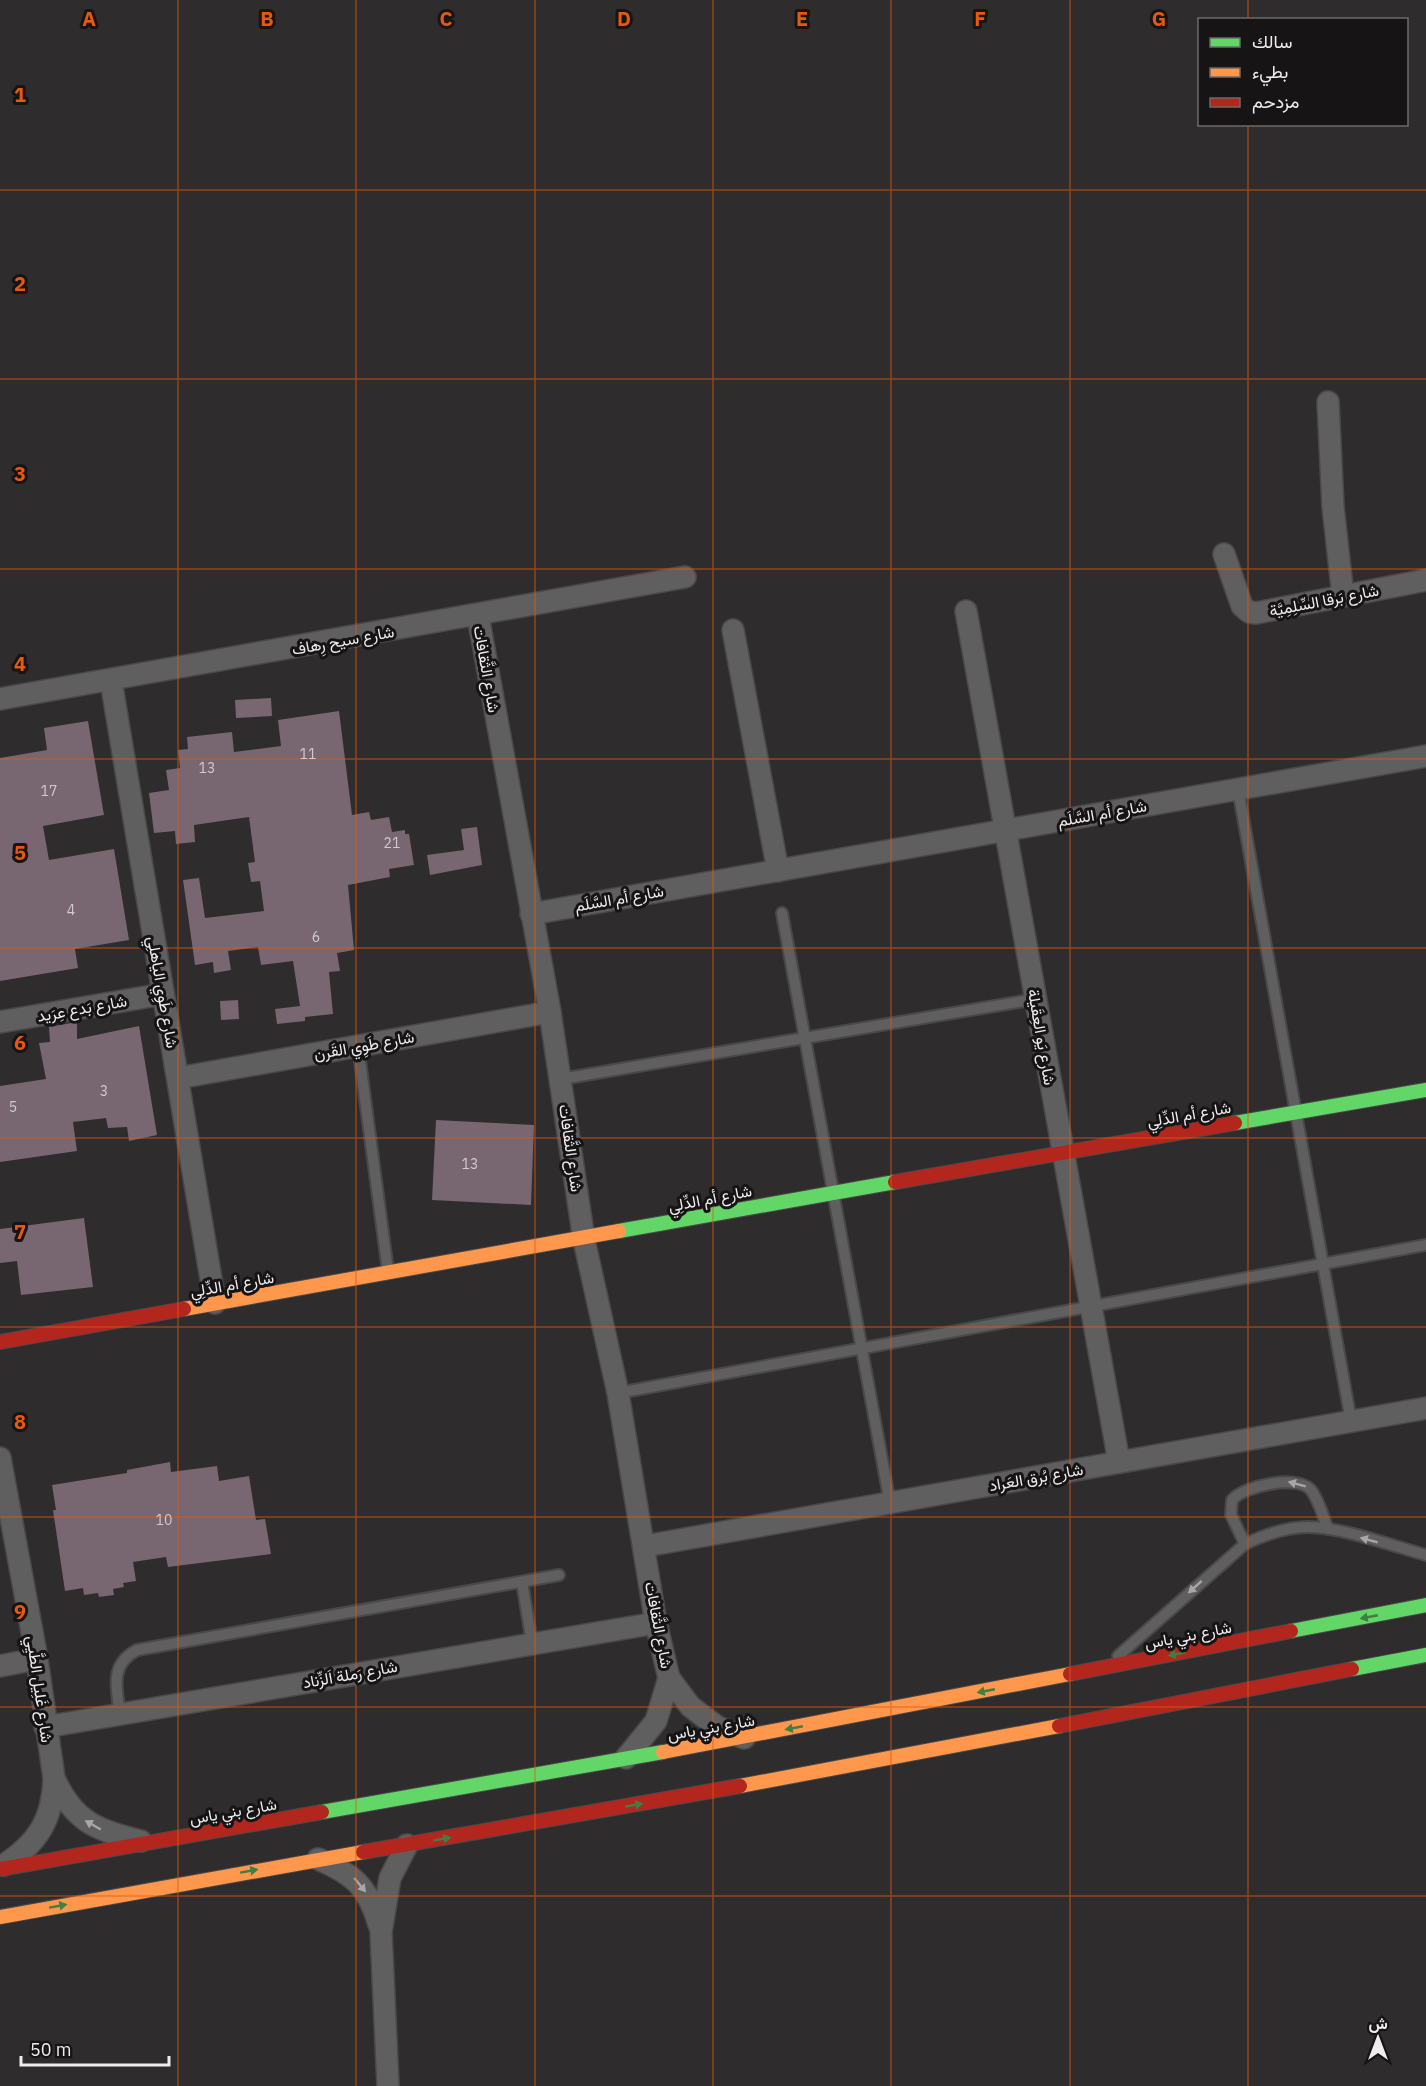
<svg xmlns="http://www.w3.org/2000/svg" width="1426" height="2086" viewBox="0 0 1426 2086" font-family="'IBM Plex Sans',Vazirmatn,sans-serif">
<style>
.building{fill:#786670}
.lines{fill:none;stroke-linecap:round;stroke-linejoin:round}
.lane-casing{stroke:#4a4849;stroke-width:14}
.street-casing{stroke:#4a4849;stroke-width:24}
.fast-casing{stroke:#4a4849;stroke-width:16}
.slow-casing{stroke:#4a4849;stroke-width:16}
.jam-casing{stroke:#4a4849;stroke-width:16}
.lane{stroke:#605f60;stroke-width:10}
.street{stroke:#605f60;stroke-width:21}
.fast{stroke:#63d668;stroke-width:14}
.slow{stroke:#ff974d;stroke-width:14}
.jam{stroke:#b3261e;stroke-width:14}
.oneway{fill:#a8a6a6}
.oneway2{fill:#407f43}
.grid{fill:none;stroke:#e8590c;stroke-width:1.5;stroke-opacity:0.55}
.labels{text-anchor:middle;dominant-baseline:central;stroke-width:6;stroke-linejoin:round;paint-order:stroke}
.number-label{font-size:14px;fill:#d1cace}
.street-label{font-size:16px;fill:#efeced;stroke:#161415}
.grid-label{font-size:20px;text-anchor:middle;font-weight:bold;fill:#e8590c;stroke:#161415;stroke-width:6;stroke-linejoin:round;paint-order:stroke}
</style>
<rect width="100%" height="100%" fill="#2e2c2d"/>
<g class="building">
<path d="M271 698 272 716 236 718 235 700Z"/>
<path d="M339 711 352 815 369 812 371 820 389 817 392 832 405 830V834H409L414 865 389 869 390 877 348 885 354 950 337 953 340 971 329 972 333 1014 305 1017V1021L277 1024 275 1009 300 1006 293 961 261 965 258 947 228 951 231 970 214 973 213 962 195 965 183 880 199 878 205 918 264 911 260 881 251 882 248 863 255 862 249 817 194 825 195 842 176 844 175 831 154 833 149 793 169 790 166 770 180 768 178 750 188 749 187 737 232 732 234 752 281 746 278 720Z"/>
<path d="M88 721 104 815 43 826 49 860 114 849 129 940 75 949 78 968 0 981V758L47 750 44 728Z"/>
<path d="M477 827 482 865 430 875 427 855 464 850 461 829Z"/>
<path d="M238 1000 239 1019 221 1020 220 1001Z"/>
<path d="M77 1022V1039L139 1026 157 1135 129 1141 127 1127 108 1128 106 1118 73 1122 77 1151 0 1162V1086L46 1079 39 1043 50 1042 49 1027Z"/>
<path d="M436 1120 534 1125 531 1205 432 1200Z"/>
<path d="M84 1218 93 1287 21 1295 17 1261 0 1263V1229Z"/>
<path d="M170 1462 171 1472 217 1466 219 1481 249 1476 256 1520 265 1519 271 1554 168 1567 166 1557 133 1562 136 1581 123 1583 124 1587 113 1589 114 1595 99 1597 98 1593 84 1595 83 1588 65 1591 53 1510H56L52 1485 127 1473V1470Z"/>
</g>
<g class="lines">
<g class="lane-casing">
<g id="lane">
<path d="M1238 789 1351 1421"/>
<path d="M782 913 890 1503"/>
<path d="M358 1046 388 1271"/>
<path d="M561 1079 1036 999"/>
<path d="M618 1393 1426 1245"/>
<path d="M1245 1544 1231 1515 1232 1500C1243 1486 1298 1474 1311 1490 1319 1500 1323 1517 1328 1529"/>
<path d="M522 1582 532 1643"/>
<path d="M1118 1656 1245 1544C1264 1535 1286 1527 1308 1527 1341 1527 1393 1546 1426 1555"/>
<path d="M120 1713C116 1687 110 1664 137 1650L559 1575"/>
</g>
</g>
<g class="street-casing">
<g id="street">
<path d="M1328 402 1333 507 1343 596"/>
<path d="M1224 554 1242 606 1249 612 1256 613 1426 580"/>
<path d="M966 611 1119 1462"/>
<path d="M478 616 550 1012 584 1240 618 1393 656 1623 669 1678 690 1706 704 1717 718 1727 744 1738"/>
<path d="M733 630 778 871"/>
<path d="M111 681 215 1303"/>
<path d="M0 699 685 577"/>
<path d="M531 914 1426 756"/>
<path d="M0 1022 163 994"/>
<path d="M178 1078 550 1012"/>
<path d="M0 1458 37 1659 54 1778C53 1819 38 1843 4 1865"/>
<path d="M645 1546 1426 1408"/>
<path d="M0 1666 37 1659"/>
<path d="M45 1727 656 1623"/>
<path d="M626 1758 656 1721 669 1678"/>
<path d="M54 1778C73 1821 97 1831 141 1841"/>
<path d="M318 1859C353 1874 368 1886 379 1925"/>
<path d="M388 2086 381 1932 390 1878 407 1845"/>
</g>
</g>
<g class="fast-casing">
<g id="fast">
<path d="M1235 1123 1426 1090"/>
<path d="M619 1231 895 1182"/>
<path d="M1291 1631 1426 1605"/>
<path d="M1352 1669 1426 1655"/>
<path d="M322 1812 663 1752"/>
</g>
</g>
<g class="slow-casing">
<g id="slow">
<path d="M184 1309 619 1231"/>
<path d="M663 1752 1070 1674"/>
<path d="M740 1786 1059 1726"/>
<path d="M0 1917 363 1852"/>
</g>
</g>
<g class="jam-casing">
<g id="jam">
<path d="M895 1182 1235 1123"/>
<path d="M0 1342 184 1309"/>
<path d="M1070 1674 1291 1631"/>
<path d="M1059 1726 1352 1669"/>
<path d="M363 1852 740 1786"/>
<path d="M0 1869 322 1812"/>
</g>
</g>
<use href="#lane" class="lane"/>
<use href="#street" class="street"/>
<use href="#fast" class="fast"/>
<use href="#slow" class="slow"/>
<use href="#jam" class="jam"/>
</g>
<defs><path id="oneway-solid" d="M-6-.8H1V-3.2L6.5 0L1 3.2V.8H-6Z" transform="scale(1.5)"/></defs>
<g class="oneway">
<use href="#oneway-solid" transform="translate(1297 1484) rotate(-165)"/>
<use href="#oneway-solid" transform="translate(1369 1540) rotate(-165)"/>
<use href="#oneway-solid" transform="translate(1195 1587) rotate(138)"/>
<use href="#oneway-solid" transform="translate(93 1825) rotate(-150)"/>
<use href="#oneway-solid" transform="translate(360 1885) rotate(51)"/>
</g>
<g class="oneway2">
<use href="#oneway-solid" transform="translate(1369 1617) rotate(169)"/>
<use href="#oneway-solid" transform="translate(1177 1654) rotate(169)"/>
<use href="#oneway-solid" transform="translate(986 1691) rotate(169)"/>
<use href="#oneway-solid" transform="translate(794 1728) rotate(169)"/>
<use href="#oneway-solid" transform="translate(634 1805) rotate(-10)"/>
<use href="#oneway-solid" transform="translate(442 1839) rotate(-10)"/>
<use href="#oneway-solid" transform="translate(249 1871) rotate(-10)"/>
<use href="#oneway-solid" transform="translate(58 1906) rotate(-10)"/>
</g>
<path class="grid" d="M178 0V2086M356 0V2086M535 0V2086M713 0V2086M891 0V2086M1070 0V2086M1248 0V20M1248 124V2086M0 190H1426M0 379H1426M0 569H1426M0 759H1426M0 948H1426M0 1138H1426M0 1327H1426M0 1517H1426M0 1707H1426M0 1896H1426"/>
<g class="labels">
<g class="number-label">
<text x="308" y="754">11</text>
<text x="207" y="768">13</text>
<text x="49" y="791">17</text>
<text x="392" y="843">21</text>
<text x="71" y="910">4</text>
<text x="316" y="937">6</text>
<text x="104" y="1091">3</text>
<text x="13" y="1107">5</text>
<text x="470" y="1164">13</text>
<text x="164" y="1520">10</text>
</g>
<g class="street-label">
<text transform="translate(1324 600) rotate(-11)">شارع بَرقا السِّلِمِيَّة</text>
<text transform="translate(343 640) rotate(-10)">شارع سيح رِهاف</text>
<text transform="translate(487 669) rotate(80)">شارع الثَّقافات</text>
<text transform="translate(1102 813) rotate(-10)">شارع أم السَّلَم</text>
<text transform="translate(619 898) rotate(-10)">شارع أم السَّلَم</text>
<text transform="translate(163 992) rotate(80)">شارع طَوِي الياهلِي</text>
<text transform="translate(82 1008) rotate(-10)">شارع بَدع عِرَيد</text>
<text transform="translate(1042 1037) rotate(80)">شارع يَو العِقَيلة</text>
<text transform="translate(364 1045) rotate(-10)">شارع طَوِي القَرن</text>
<text transform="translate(1189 1114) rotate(-10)">شارع أم الدِّلِي</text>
<text transform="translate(571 1148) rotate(82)">شارع الثَّقافات</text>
<text transform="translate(710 1198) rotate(-11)">شارع أم الدِّلِي</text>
<text transform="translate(232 1284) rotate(-10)">شارع أم الدِّلِي</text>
<text transform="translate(1036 1477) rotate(-10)">شارع بُرق العَراد</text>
<text transform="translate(659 1625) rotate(79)">شارع الثَّقافات</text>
<text transform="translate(1188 1635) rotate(-11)">شارع بني ياس</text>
<text transform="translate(350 1674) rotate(-10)">شارع رَملة اَلزِّناد</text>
<text transform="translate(40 1689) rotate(82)">شارع غَلِيل الطَّيِي</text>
<text transform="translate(711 1727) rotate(-10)">شارع بني ياس</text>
<text transform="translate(233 1811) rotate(-10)">شارع بني ياس</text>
</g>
</g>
<g class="grid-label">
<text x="89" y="26">A</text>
<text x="267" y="26">B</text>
<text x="446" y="26">C</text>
<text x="624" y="26">D</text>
<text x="802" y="26">E</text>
<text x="980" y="26">F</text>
<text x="1159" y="26">G</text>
<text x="20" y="102">1</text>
<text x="20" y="291">2</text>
<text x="20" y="481">3</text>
<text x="20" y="671">4</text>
<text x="20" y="860">5</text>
<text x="20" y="1050">6</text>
<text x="20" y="1239">7</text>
<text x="20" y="1429">8</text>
<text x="20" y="1619">9</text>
</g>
<rect x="1198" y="18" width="210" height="108" fill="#161415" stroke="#6d6a6b" stroke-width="1.5"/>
<rect x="1210" y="38" width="30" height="9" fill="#63d668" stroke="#6d6a6b" stroke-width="1.5"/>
<text x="1252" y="48" font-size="18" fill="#efeced">سالك</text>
<rect x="1210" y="68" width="30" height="9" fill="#ff974d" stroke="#6d6a6b" stroke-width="1.5"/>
<text x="1252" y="78" font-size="18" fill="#efeced">بطيء</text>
<rect x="1210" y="98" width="30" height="9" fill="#b3261e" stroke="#6d6a6b" stroke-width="1.5"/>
<text x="1252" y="108" font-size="18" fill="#efeced">مزدحم</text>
<g transform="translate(1378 2038)" stroke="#161415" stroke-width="4.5" paint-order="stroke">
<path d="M0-4.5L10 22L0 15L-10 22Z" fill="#efeced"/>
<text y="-9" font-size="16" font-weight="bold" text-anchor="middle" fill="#efeced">ش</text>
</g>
<path d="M21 2056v9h148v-9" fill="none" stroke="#efeced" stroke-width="3"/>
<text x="30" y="2056" font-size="18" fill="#efeced" stroke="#161415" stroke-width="4.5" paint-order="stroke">50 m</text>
</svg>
